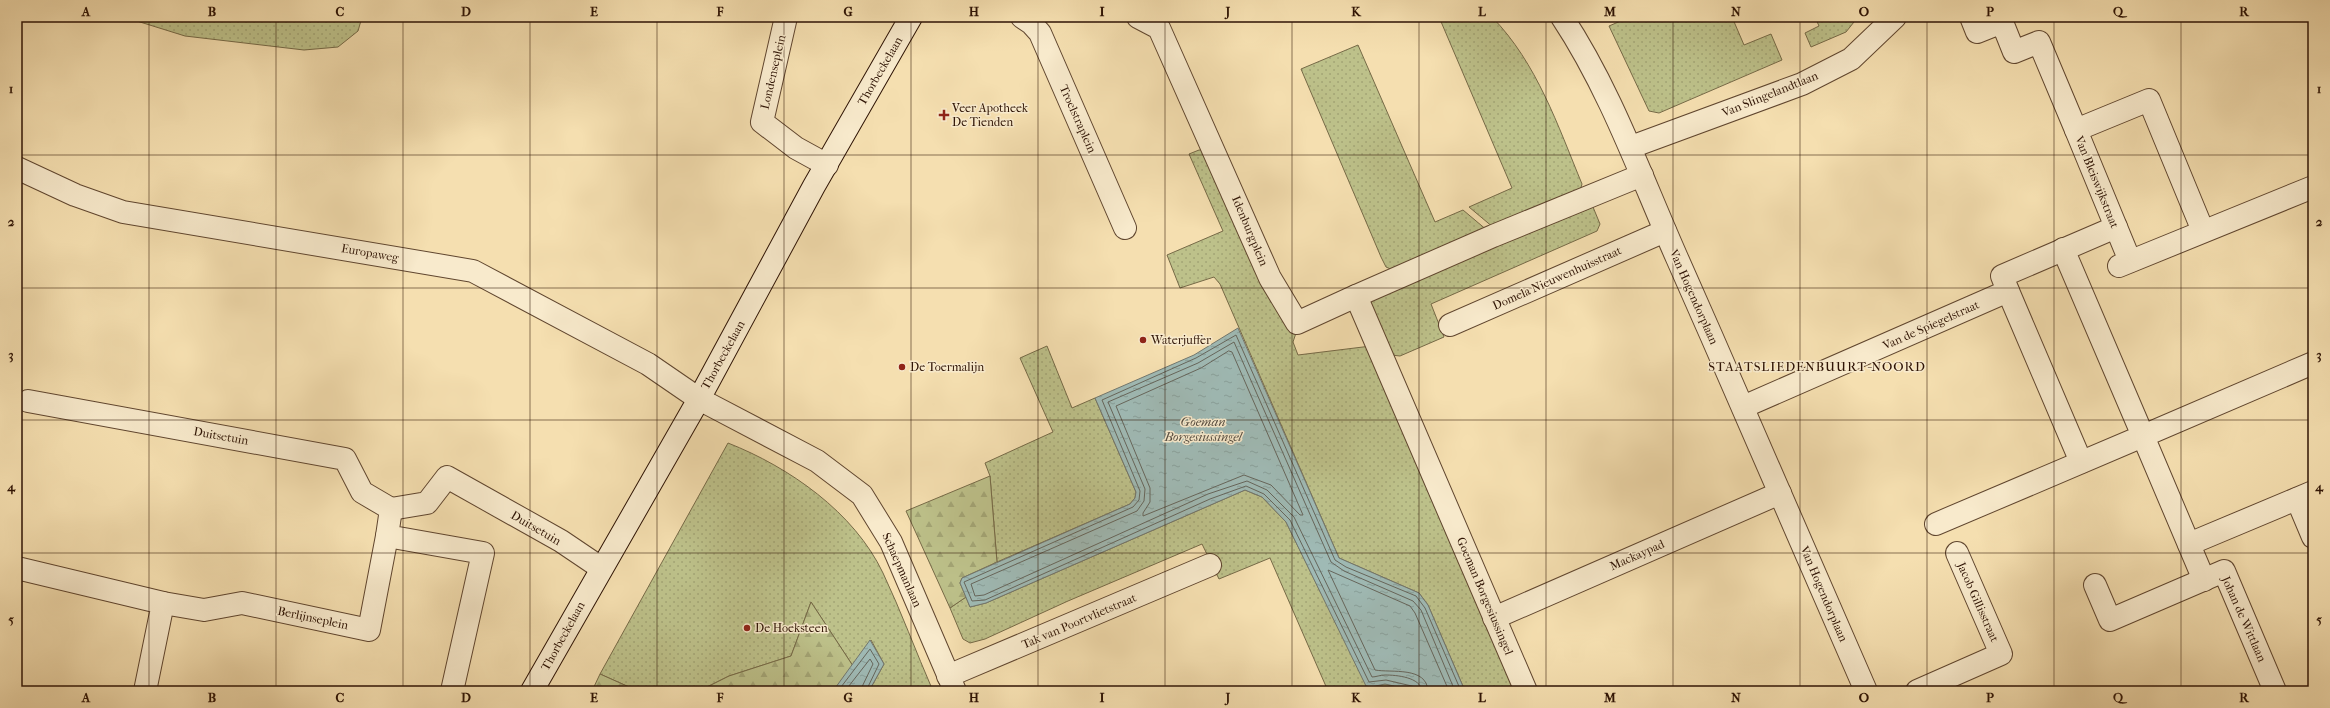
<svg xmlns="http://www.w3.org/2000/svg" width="2330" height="708" viewBox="0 0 2330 708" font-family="'IM FELL French Canon',serif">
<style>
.grass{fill:url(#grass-dots);stroke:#766a47}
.forest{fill:url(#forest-firs);stroke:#766a47}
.water{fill:url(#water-ripples);stroke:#72776e}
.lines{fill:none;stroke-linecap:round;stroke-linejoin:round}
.shore{stroke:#66665c;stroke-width:1}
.street-casing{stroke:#60462f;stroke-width:24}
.secondary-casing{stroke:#2e1304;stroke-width:24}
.street{stroke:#f8eacc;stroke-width:22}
.secondary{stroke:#f8eacc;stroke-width:22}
.grid{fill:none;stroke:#2e1304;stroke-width:1;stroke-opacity:0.55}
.poi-dot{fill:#8f2418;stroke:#f8eacc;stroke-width:1.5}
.labels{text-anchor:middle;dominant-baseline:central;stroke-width:3;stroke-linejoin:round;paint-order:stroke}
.street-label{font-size:12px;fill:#2e1304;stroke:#f8eacc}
.poi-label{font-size:12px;fill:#2e1304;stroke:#f8eacc;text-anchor:start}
.neighbourhood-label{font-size:13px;letter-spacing:1px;fill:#2e1304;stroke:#f8eacc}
.water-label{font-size:13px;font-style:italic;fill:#564d42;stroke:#f8eacc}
.neatline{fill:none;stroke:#2e1304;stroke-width:1.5}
.grid-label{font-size:13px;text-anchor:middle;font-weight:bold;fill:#2e1304}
</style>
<defs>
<pattern id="grass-dots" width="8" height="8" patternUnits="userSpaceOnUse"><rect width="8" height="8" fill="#bdc18a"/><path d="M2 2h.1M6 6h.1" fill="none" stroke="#a3a575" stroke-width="1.8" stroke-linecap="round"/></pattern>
<pattern id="forest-firs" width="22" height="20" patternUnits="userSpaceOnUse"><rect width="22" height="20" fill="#bdc18a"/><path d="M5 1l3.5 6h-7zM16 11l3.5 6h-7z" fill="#a3a575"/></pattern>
<pattern id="water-ripples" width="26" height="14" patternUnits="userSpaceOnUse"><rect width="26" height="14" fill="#9fbab5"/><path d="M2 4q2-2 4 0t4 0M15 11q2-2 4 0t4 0" fill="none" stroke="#899f9a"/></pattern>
</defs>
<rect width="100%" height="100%" fill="#f5dfb0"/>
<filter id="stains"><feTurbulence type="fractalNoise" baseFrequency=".005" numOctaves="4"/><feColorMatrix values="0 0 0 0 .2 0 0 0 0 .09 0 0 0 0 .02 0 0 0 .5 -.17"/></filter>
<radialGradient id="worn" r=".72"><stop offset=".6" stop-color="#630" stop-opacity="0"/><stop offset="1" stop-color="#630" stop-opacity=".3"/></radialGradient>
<g class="grass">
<path d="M124 17H362L358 31 338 47 304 50 185 36Z"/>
<path d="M1439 17H1492C1537 63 1558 126 1582 184L1580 191 1494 228 1469 207 1512 188Z"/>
<path d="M1630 17H1732L1744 45 1771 34 1782 60 1659 113 1649 111 1609 26Z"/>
<path d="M1815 17H1858L1846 32 1811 47 1805 33 1819 26Z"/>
<path d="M1358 45 1435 222 1463 210 1488 231 1393 270 1386 267 1381 257 1301 69Z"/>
<path d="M1199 150H1205L1296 333 1293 342 1298 355 1371 346 1521 691H1465L1428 605 1419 593 1339 558 1220 284 1214 277 1180 288 1167 255 1223 231 1189 154Z"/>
<path d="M1593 207 1600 224 1597 231 1431 304 1444 337 1400 356 1391 355 1370 306 1373 297Z"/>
<path d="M1047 346 1072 408 1095 398 1136 492 1135 498 1130 504 997 562 990 476 985 463 1053 432 1020 358Z"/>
<path d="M728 443C789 467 854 512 883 573 901 611 916 652 933 691H869L884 664 871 640 853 666 811 602 791 656 729 676 699 691H638L600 674Z"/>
<path d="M1245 490 1262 497 1286 522 1320 591 1371 687 1385 684 1416 691H1328L1270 558 1219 579 1202 544 1068 601 985 639 970 643 963 639 950 608 966 597 970 607 986 603Z"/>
</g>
<g class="forest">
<path d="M990 476 997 562 962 578 960 583 966 597 950 608 906 511Z"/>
<path d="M811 602 853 666 833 691H699L729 676 791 656Z"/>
<path d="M600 674 638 691H592Z"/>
</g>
<g class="water">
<path d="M1238 328 1339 558 1419 593 1428 605 1465 691H1416L1385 684 1371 687 1366 686 1286 522 1262 497 1245 490 986 603 970 607 960 583 962 578 1130 504 1135 498 1136 492 1095 398 1194 355Z"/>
<path d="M870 640 884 664 869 691H833Z"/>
</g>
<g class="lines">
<g class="shore">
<path d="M1229 351 1232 352 1303 515H1300L1271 485 1244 475 1143 516V513L1150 502V488L1116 406 1201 368Z"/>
<path d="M838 691 870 649 879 664 866 691"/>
<path d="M845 691 870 659 873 664 860 691"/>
<path d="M1417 691 1416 687 1386 680 1369 682 1290 520 1264 494 1246 486 1210 499 985 600 972 601 964 582 1133 507 1139 500 1140 491 1102 400 1196 358 1236 335 1335 560 1346 567 1416 596 1425 608 1461 691"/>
<path d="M1422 691C1421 677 1396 675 1385 675 1380 675 1376 677 1372 677L1294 517 1267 490 1247 481 1208 494 984 595 975 596 971 584 1137 511 1144 501 1145 489 1108 402 1198 363 1234 342 1331 562 1344 571 1413 601 1421 610 1455 691"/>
<path d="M1428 691C1427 666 1391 673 1375 670L1328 570 1410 606 1415 613 1449 691"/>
</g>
<g class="street-casing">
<g id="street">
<path d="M786 17 762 122 796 148 827 165"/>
<path d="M1022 17 1031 23 1040 33 1125 228"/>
<path d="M1138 17 1159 28 1270 278 1297 323 1356 296 1526 691"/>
<path d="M1562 17C1611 91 1641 177 1677 258 1741 402 1803 547 1866 691"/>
<path d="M1971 17 1977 32 2002 22 2014 52 2039 42 2076 130"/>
<path d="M1631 147 1802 84 1851 59 1895 17"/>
<path d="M17 168 75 195 123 212 473 271 648 364 699 399 817 461 862 495 891 542 955 691"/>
<path d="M2130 261 2076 130 2149 100 2203 231"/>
<path d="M2119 266 2313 187"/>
<path d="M2008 291 2081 462"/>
<path d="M1356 296 1493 236 1642 175"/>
<path d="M1450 325 1665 231"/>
<path d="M28 401 345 459 362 492 391 509 387 536 483 553 452 691"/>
<path d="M1743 407 2008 291 2002 276 2116 227"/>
<path d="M2297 499 2313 537"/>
<path d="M391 509 427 503 447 477 561 541 601 568"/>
<path d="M1936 524 2143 436 2063 249"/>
<path d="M2189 544 2313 492"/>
<path d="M17 568 163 603 145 691"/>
<path d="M2204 580 2143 436 2313 363"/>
<path d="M2095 585 2110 620 2224 571 2275 691"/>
<path d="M163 603 204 610 242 603 369 630 387 536"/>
<path d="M1494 618 1780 493"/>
<path d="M948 676 1210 565"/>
<path d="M1917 691 2001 654 1957 553"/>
</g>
</g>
<g class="secondary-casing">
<path id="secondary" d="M532 691 699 399 814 186 911 17"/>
</g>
<use href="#street" class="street"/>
<use href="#secondary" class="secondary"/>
</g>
<path class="grid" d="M149 17V691M276 17V691M403 17V691M530 17V691M657 17V691M784 17V691M911 17V691M1038 17V691M1165 17V691M1292 17V691M1419 17V691M1546 17V691M1673 17V691M1800 17V691M1927 17V691M2054 17V691M2181 17V691M17 155H2313M17 288H2313M17 420H2313M17 553H2313"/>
<g class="poi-dot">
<path d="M942 109h4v4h4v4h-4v4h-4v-4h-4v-4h4z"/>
<circle cx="1143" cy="340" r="4"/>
<circle cx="902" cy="367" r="4"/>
<circle cx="747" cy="628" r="4"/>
</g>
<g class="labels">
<g class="street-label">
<text transform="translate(880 71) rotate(-60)">Thorbeckelaan</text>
<text transform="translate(773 72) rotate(-77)">Londenseplein</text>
<text transform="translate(1770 94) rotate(-22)">Van Slingelandtlaan</text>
<text transform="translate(1078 119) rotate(66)">Troelstraplein</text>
<text transform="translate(2097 182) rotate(68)">Van Bleiswijkstraat</text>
<text transform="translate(1250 231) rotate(67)">Idenburgplein</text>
<text transform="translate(370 253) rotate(10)">Europaweg</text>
<text transform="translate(1557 278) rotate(-24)">Domela Nieuwenhuisstraat</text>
<text transform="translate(1694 297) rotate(66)">Van Hogendorplaan</text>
<text transform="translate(1931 325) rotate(-24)">Van de Spiegelstraat</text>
<text transform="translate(723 355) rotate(-61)">Thorbeckelaan</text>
<text transform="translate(221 436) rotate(10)">Duitsetuin</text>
<text transform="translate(536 528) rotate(30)">Duitsetuin</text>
<text transform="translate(1637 555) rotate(-24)">Mackaypad</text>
<text transform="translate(902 570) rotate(66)">Schaepmanlaan</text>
<text transform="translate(1824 594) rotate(67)">Van Hogendorplaan</text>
<text transform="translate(1485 596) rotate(67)">Goeman Borgesiussingel</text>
<text transform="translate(1978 602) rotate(66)">Jacob Gillisstraat</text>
<text transform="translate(313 618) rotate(12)">Berlijnseplein</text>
<text transform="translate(2244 619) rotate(66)">Johan de Wittlaan</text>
<text transform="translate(1079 621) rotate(-23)">Tak van Poortvlietstraat</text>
<text transform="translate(563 636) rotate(-61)">Thorbeckelaan</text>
</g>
<g class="poi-label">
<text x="952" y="108">Veer Apotheek<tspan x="952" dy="14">De Tienden</tspan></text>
<text x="1151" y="340">Waterjuffer</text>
<text x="910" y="367">De Toermalijn</text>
<text x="755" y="628">De Hoeksteen</text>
</g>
<g class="neighbourhood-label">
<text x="1817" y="366">STAATSLIEDENBUURT-NOORD</text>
</g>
<g class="water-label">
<text x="1203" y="421">Goeman<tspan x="1203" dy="15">Borgesiussingel</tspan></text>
</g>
</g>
<rect width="2330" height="708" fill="none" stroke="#f5dfb0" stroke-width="44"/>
<rect x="22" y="22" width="2286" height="664" class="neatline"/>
<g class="grid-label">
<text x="86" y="16">A</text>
<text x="212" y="16">B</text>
<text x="340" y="16">C</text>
<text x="466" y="16">D</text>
<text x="594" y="16">E</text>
<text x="720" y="16">F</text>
<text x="848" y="16">G</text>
<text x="974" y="16">H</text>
<text x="1102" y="16">I</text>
<text x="1228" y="16">J</text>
<text x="1356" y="16">K</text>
<text x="1482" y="16">L</text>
<text x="1610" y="16">M</text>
<text x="1736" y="16">N</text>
<text x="1864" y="16">O</text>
<text x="1990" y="16">P</text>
<text x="2118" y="16">Q</text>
<text x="2244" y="16">R</text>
<text x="11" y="93">1</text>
<text x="2319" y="93">1</text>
<text x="11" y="226">2</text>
<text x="2319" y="226">2</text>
<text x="11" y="359">3</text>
<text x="2319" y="359">3</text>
<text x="11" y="491">4</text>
<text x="2319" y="491">4</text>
<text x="11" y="624">5</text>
<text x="2319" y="624">5</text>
<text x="86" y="702">A</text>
<text x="212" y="702">B</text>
<text x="340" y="702">C</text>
<text x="466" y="702">D</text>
<text x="594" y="702">E</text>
<text x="720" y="702">F</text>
<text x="848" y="702">G</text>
<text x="974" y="702">H</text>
<text x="1102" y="702">I</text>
<text x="1228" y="702">J</text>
<text x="1356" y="702">K</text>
<text x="1482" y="702">L</text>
<text x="1610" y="702">M</text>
<text x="1736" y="702">N</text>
<text x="1864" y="702">O</text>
<text x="1990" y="702">P</text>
<text x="2118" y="702">Q</text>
<text x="2244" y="702">R</text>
</g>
<rect width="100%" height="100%" filter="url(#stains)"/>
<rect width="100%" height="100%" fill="url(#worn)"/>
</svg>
